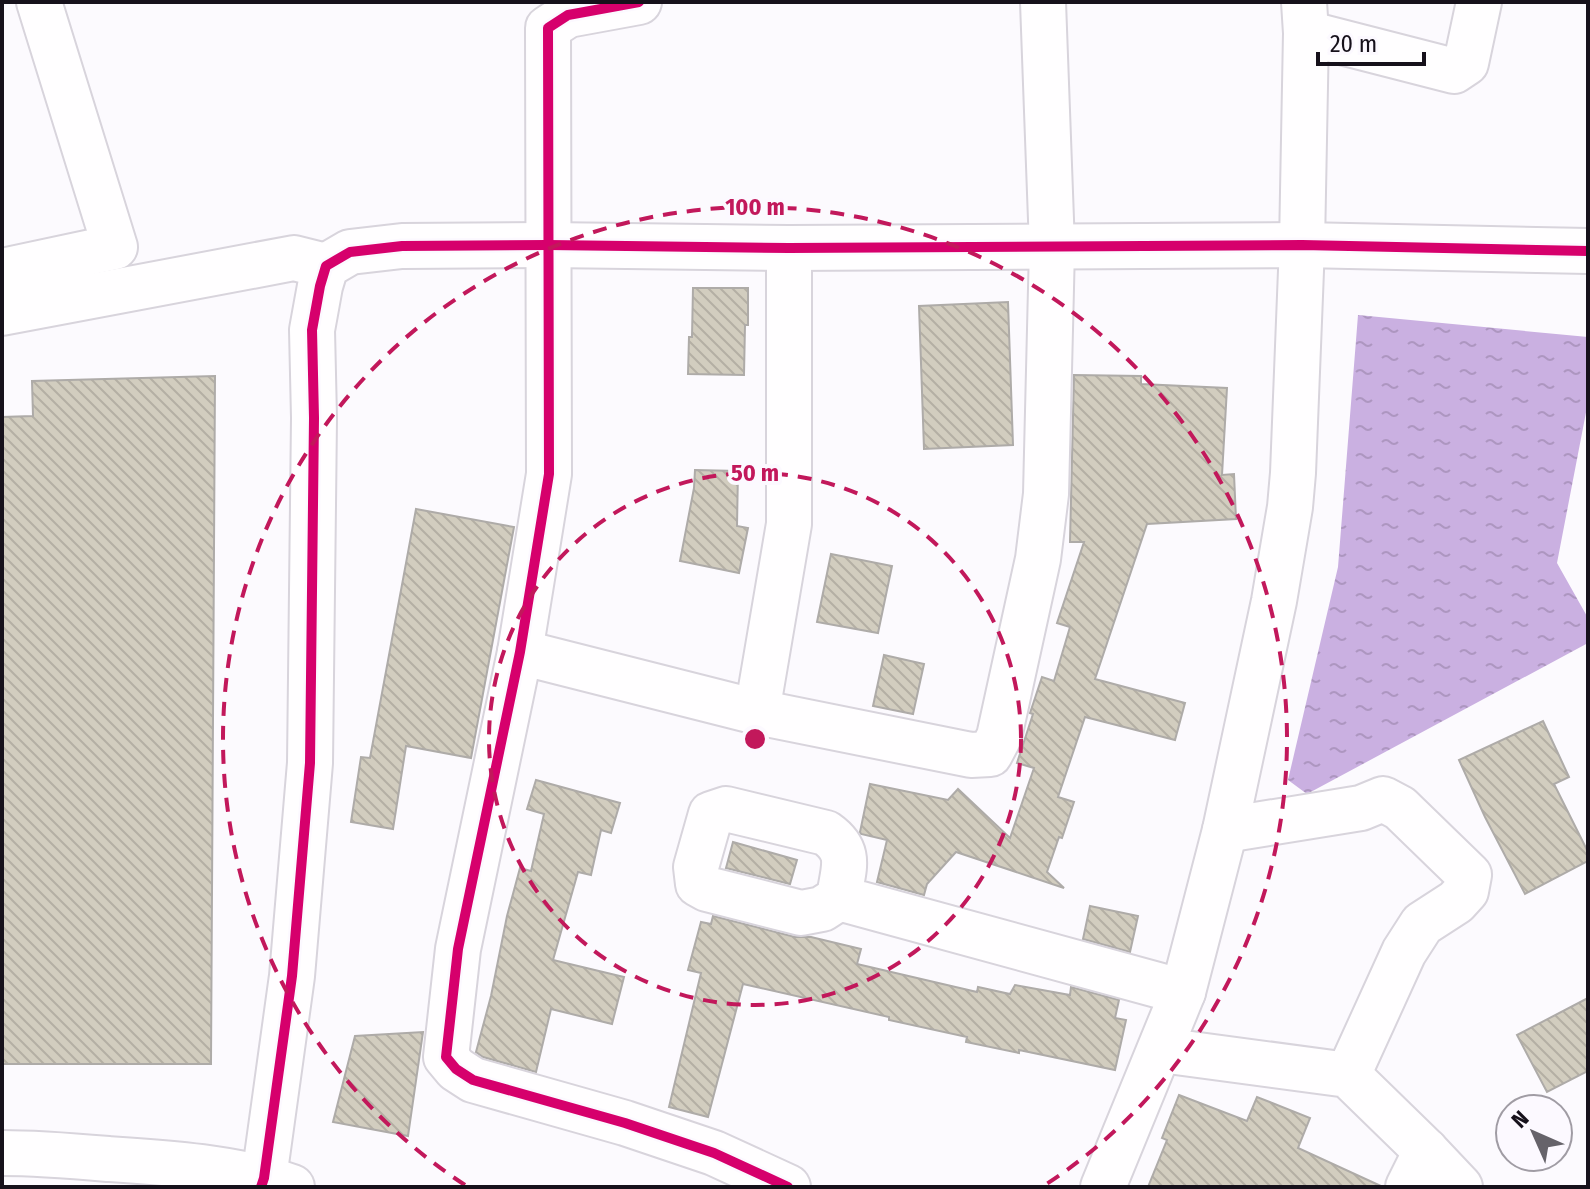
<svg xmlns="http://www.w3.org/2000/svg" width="1590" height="1189" viewBox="0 0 1590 1189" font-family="'Fira Sans Condensed',sans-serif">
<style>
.water{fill:url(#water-ripples)}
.building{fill:url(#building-back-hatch);stroke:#aeaba8;stroke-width:2}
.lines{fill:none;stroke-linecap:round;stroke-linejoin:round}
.minor-casing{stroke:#d8d4dc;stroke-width:48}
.minor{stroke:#fffeff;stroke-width:44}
.cycleway-casing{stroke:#fcf9ff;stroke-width:15}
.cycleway{stroke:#d6006c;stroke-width:10}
.ring{fill:none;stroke:#c2185b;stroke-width:4;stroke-dasharray:14 10}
.centre{fill:#c2185b;stroke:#fcf9ff;stroke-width:4}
.ring-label{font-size:24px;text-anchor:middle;font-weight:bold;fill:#c2185b;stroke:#fcf9ff;stroke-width:8;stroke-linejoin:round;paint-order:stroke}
</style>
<defs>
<pattern id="water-ripples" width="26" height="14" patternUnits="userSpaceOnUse" patternTransform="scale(2)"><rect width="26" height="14" fill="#cab0e1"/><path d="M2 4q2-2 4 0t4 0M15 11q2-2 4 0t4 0" fill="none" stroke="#ad96c0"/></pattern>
<pattern id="building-back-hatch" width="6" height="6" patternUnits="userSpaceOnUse" patternTransform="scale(2)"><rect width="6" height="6" fill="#d2cdbf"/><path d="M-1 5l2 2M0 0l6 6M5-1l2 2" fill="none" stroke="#b4afa4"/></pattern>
</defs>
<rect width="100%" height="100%" fill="#fcfafe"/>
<path class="water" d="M1358 315 1588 337V402L1557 563 1588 618V643L1307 794 1288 780 1338 567Z"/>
<g class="building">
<path d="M693 288H748V325H745L744 375 688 374 689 337H692Z"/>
<path d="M1008 302 1013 445 924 449 919 306Z"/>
<path d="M1074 375 1141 376V384L1227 388 1222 475 1234 474 1236 519 1147 524 1095 679 1185 703 1175 740 1085 717 1058 797 1074 802 1062 838 1059 837 1047 872 1064 888 956 852 927 884 924 895 877 882 887 840 861 834 860 832 870 784 948 800 958 789 1010 838 1034 768 1017 763 1033 714 1030 713 1042 677 1054 681 1070 627 1057 623 1084 542H1070Z"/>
<path d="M215 376 211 1064H2V417L33 416 32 381Z"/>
<path d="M695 470 738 471 737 526 748 528 739 573 680 561 694 488Z"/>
<path d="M416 509 514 527 471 758 406 746 393 829 351 822 361 757 370 758Z"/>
<path d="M831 554 892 566 878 633 817 622Z"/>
<path d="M884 655 924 664 913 714 873 706Z"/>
<path d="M1543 721 1569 777 1554 784 1588 852V861L1525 894 1485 817 1459 760Z"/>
<path d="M536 780 620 803 611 833 601 830 591 875 578 872 553 960 624 977 612 1024 551 1009 536 1072 483 1057 476 1052 491 996 507 916 520 868 531 871 544 814 527 809Z"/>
<path d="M733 842 797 860 790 884 726 868Z"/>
<path d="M1090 906 1138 916 1130 952 1083 939Z"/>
<path d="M713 916 795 937H811L861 949 857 964 977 992 978 987 1010 994 1015 985 1070 995 1071 987 1119 1000 1115 1018 1126 1020 1115 1070 1019 1050V1053L966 1042 967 1037 889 1020V1017L743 984 708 1117 669 1107 701 973 688 970 701 922 711 924Z"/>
<path d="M1588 998V1071L1547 1092 1517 1035Z"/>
<path d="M423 1032 408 1136 333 1122 355 1036Z"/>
<path d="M1179 1095 1247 1121 1257 1097 1310 1118 1298 1148 1383 1187H1148L1167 1140 1162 1138Z"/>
</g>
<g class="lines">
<g class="minor-casing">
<g id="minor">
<path d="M639 2 568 15 548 28 549 474 520 652 458 949 446 1057 456 1069 473 1080 625 1123 714 1153 788 1187"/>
<path d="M1306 33 1454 71 1466 63 1479 2"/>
<path d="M2 271 115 247 39 2"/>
<path d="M2 313 294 258 326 266"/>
<path d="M520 652 757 712 971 755 990 754 999 737 1038 559 1046 494 1052 247 1043 2"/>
<path d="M757 712 789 524V248"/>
<path d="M1225 830 1361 808 1383 799 1400 808 1469 875 1466 891 1456 902 1422 924 1404 952 1348 1075"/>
<path d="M839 898C843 868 853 852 826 833L726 809 711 814 696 867 698 884 707 889 801 913 822 909 839 898 1183 992"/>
<path d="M1161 1050 1348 1075 1426 1151 1460 1187"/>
<path d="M2 1153C37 1153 73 1156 108 1159 169 1163 233 1167 292 1187"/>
<path d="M261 1187 264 1178 292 976 310 763 314 418 312 330 320 286 326 266 350 252 402 246 548 245 789 248 1302 245 1588 251"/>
<path d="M1103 1187 1183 992 1225 830 1274 601 1290 507 1293 473 1302 245 1306 33 1304 2"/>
<path d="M1408 1187 1426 1151"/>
</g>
</g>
<use href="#minor" class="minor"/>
<g class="cycleway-casing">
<g id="cycleway">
<path d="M639 2 568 15 548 28 549 474 520 652 458 949 446 1057 456 1069 473 1080 625 1123 714 1153 788 1187"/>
<path d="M261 1187 264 1178 292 976 310 763 314 418 312 330 320 286 326 266 350 252 402 246 548 245 789 248 1302 245 1588 251"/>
</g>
</g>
<use href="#cycleway" class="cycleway"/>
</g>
<g class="ring">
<circle cx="755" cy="739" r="266"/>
<path d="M465 1185A532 532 0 1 1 1045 1185"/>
</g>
<circle cx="755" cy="739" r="12" class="centre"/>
<g class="ring-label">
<text x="755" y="215">100 m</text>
<text x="755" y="481">50 m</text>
</g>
<rect width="1590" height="1189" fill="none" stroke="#16111b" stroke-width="8"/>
<g transform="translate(1534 1133) rotate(315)"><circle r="38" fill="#fcf9ff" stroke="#a09ca4" stroke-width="2"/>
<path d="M0-6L14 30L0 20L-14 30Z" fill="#66636a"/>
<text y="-12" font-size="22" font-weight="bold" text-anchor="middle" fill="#16111b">N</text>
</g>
<path d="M1318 52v12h106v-12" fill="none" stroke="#16111b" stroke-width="4"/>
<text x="1330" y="52" font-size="24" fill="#16111b" stroke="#fcf9ff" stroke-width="6" paint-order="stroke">20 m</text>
</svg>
